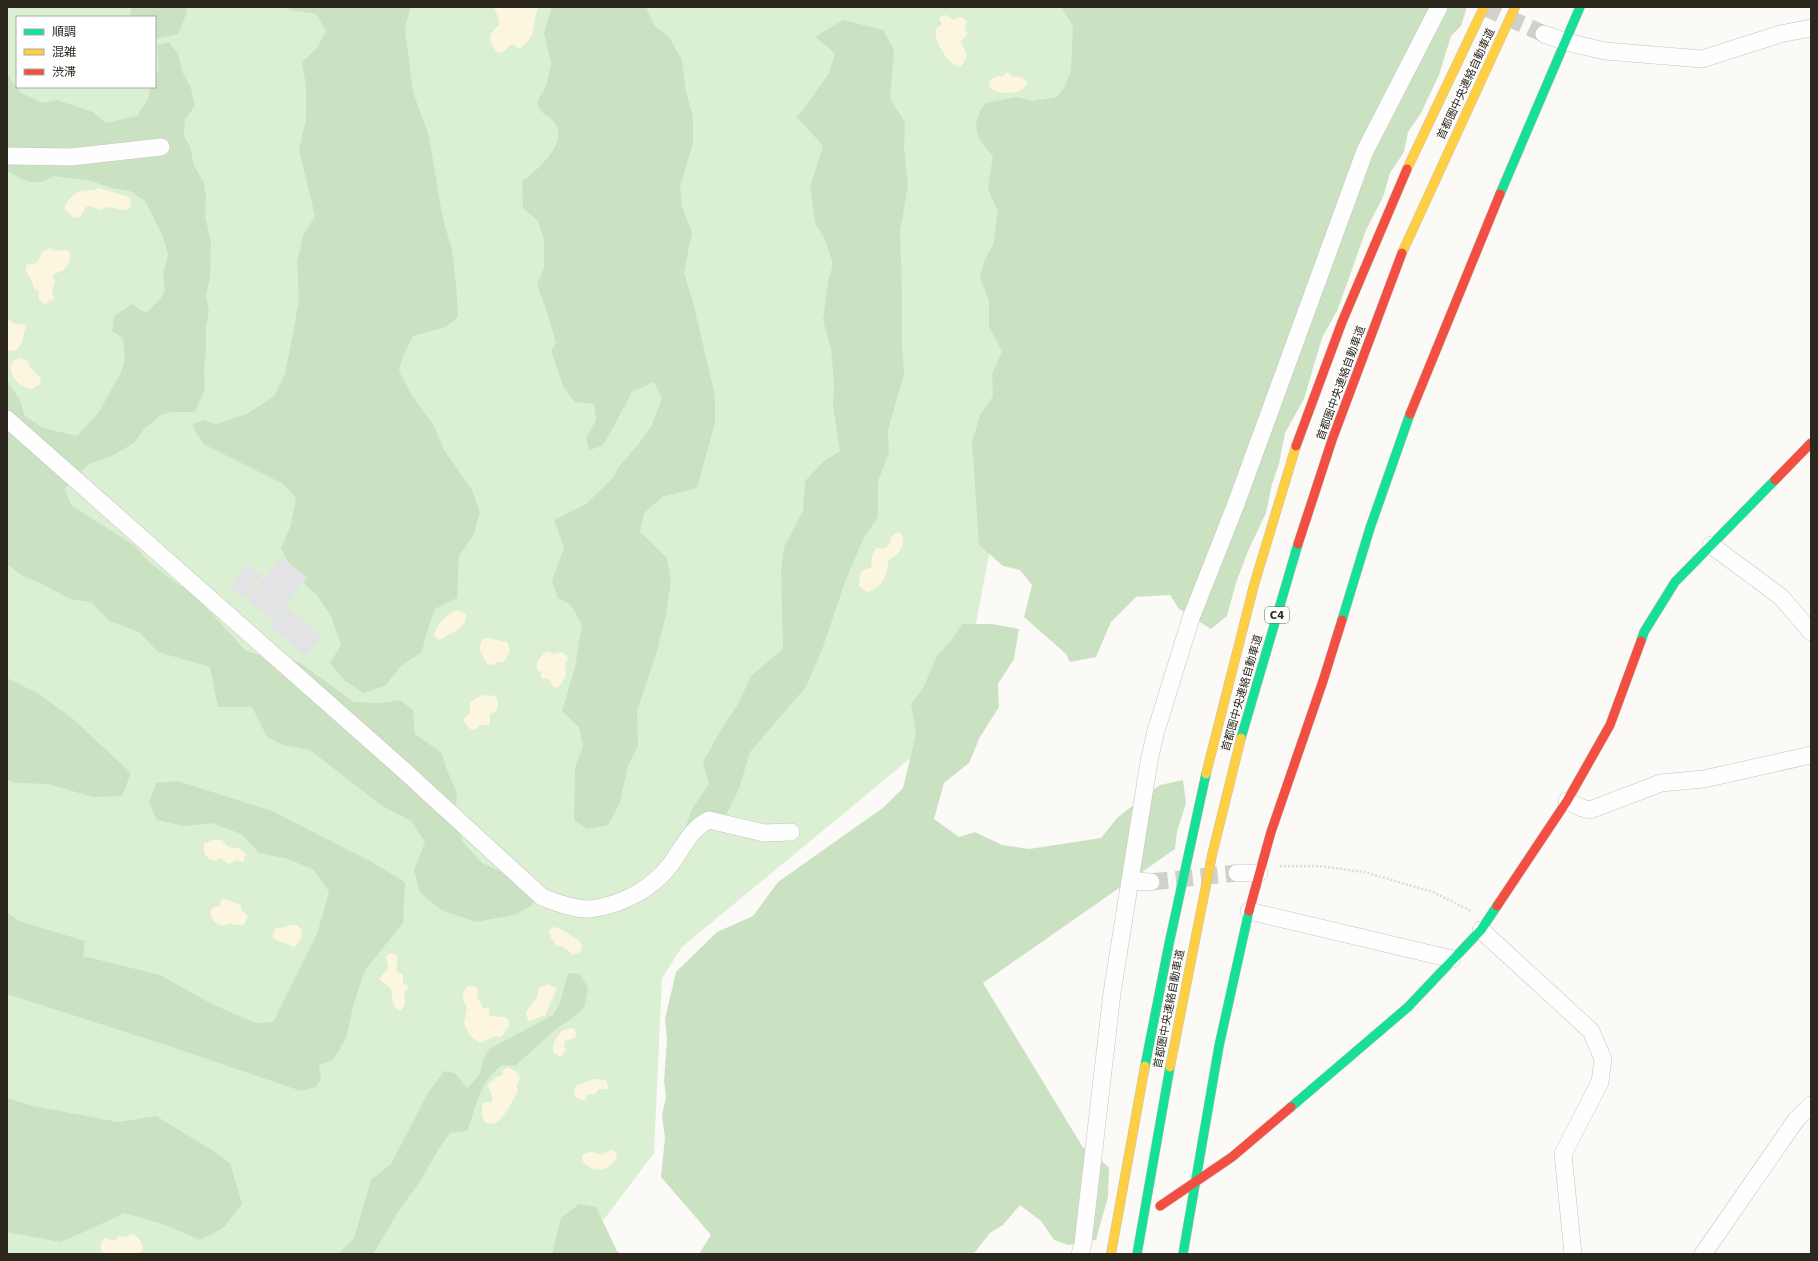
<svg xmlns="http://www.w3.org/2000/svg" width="1818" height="1261" viewBox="0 0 1818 1261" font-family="'DejaVu Sans','Noto Sans JP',sans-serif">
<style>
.green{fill:#dbf0d3;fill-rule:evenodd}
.forest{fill:#cbe2c2}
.sand{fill:#fcf6df}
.building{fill:#e3e2e5}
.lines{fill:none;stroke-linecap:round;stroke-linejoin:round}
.street-tunnel{stroke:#d2d0cb;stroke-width:17;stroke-dasharray:17 8;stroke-linecap:butt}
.street-casing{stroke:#c6c3bd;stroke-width:18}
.fast-casing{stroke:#c6c3bd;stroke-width:10}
.slow-casing{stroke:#c6c3bd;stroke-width:10}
.jam-casing{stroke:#c6c3bd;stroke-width:10}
.path{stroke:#dcdbd9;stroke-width:2.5;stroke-dasharray:2 2;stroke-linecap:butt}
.street{stroke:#fffefe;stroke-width:17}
.fast{stroke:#16e098;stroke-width:9}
.slow{stroke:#ffcf43;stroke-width:9}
.jam{stroke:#f24e42;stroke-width:9}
.labels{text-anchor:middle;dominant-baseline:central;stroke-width:3;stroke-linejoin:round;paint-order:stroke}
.shield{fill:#fff;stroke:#6b6861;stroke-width:1}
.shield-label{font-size:10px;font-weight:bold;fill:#2b271d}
.street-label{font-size:11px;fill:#2b271d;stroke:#fff}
</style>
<rect width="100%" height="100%" fill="#fcfaf7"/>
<path class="green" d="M7 7H1092L958 719 682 947 662 978 654 1153 578 1254H7ZM17 17H155V87H17Z"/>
<g class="forest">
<path d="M132 7H186L187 12 178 34 155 39V17H130Z"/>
<path d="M288 7H410L405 30 413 92 429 136 443 219 452 250 456 283 458 317 446 327 413 336 402 359 399 371 411 394 434 426 444 450 472 490 480 512 474 534 459 556 457 598 435 609 427 632 422 652 401 666 385 686 364 693 345 681 330 663 341 645 331 616 316 594 294 575 281 548 291 525 296 498 283 484 203 444 192 425 203 420 216 424 247 414 274 396 285 374 293 333 299 300 297 261 303 236 315 216 299 150 306 119V86L302 62 317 48 326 31 316 14 290 10Z"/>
<path d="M552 7H646L654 25 669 37 682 60 686 92 693 116V143L680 187 682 207 692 232 684 273 693 302 715 396V423L697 488 662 497 644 513 640 532 667 558 671 582 666 614 658 648 637 711 638 746 628 765 620 803 608 825 587 829 574 820 575 768 583 746 579 727 562 711 575 667 582 625 571 605 558 598 552 581 564 547 554 520 586 504 613 478 620 465 638 445 651 427 662 398 654 382 632 392 612 430 602 446 589 450 586 438 596 420 594 404 575 402 564 388 551 351 556 343 547 312 537 285 544 268V240L538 221 523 208 522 181C537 171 570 142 554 122 547 112 541 117 537 102L547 84 551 63 544 33Z"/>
<path d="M1061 7H1467L1461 26 1451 36 1439 75 1421 113 1408 132 1404 152 1390 173 1383 197 1366 230 1338 309 1322 338 1304 399 1285 433 1279 464 1272 484 1266 513 1248 551 1236 583 1227 616 1211 629 1179 609 1170 595 1136 597 1111 622 1096 657 1070 662 1066 654 1024 617 1032 585 1020 570 1003 566 979 545 972 442 980 415 993 396 992 374 1002 351 989 327V301L980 278 984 261 993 245 998 211 990 195 988 186 993 156C975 137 970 127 985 103L1016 97 1032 101 1057 97 1064 88 1071 71 1073 26Z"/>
<path d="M843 20 883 30 894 50 890 99 905 122 904 148 908 185 900 232 902 291V346L904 374 888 430 889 453 878 481V517L863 539 845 582 822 650 806 687 750 752 739 789 726 815 685 829 692 809 709 784 703 762 719 733 738 704 751 676 783 649 781 571 784 547 803 511 805 481 824 461 840 451 833 406 834 383 831 349 823 320 828 282 833 264 825 240 815 223 810 187 823 146 796 116 801 113 829 73 835 53 815 37Z"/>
<path d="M169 42 178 54 182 71 191 88 195 106 185 119 184 136 190 147 194 165 204 183 206 196 205 216 211 242 210 277 206 296 209 311 206 327V353L204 368 205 389 195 412H172L161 415 144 429 134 443 110 457 89 464 65 489 71 505 135 546 149 562 176 583 192 592 246 651 271 658 299 662 354 702 380 703 400 700 413 710 415 734 442 753 446 768 457 793 455 816 462 841 482 863 504 873 535 899 531 906 514 915 476 922 443 911 420 893 414 870 425 842 411 821 382 806 310 750 283 745 267 737 252 707H218L210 667 158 652 139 632 109 621 91 602 70 599 42 584 21 575 7 564V381L19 398 25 416 43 428 77 436 99 412 121 372 125 360 123 338 112 331 114 316 132 304 146 313 161 298 165 290 163 276 168 254 163 237 145 201 130 191 111 188 92 181 55 176 42 182H28L7 171V74L20 92 42 103 57 100 93 112 106 123 137 116 148 99 150 87H155V76L159 69 157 45Z"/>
<path d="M962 624H992L1019 629 1014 659 998 684 999 707 980 737 969 763 944 783 934 819 959 837 975 832 1002 845 1029 849 1101 838 1118 817 1160 785 1183 780 1186 803 1177 832 1175 849 983 983 1082 1146 1109 1167 1108 1197 1096 1240 1068 1245 1054 1240 1041 1221 1020 1205 1003 1225 990 1233 975 1252 970 1254H699L711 1235 661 1177 665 1138 662 1115 666 1097 664 1081 667 1040 665 1019 676 972 717 932 753 916 778 882 884 807 903 788 916 734 911 704 923 688 937 656 953 638Z"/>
<path d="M7 678 39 694 73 719 131 773 122 796 93 797 48 784 15 783 7 780Z"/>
<path d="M178 781 272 811 370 861 405 882 403 923 365 970 354 1003 346 1038 333 1060 319 1065 321 1079 316 1087 301 1091 169 1046 7 994V912L19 921 85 941 83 956 160 975 214 1005 256 1023 273 1022 317 934 329 892 314 870 288 859 259 853 241 834 212 823 184 826 157 820 149 803 156 783Z"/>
<path d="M568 973 580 974 588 988 584 1008 570 1020 556 1029 515 1066 502 1065C477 1085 478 1104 467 1131L450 1133 438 1150 421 1180 400 1209 373 1254H338L354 1238 371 1180 391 1164 428 1093 444 1071 455 1073 467 1088 480 1074 483 1060 489 1049 553 1015 560 1003Z"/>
<path d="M7 1098 33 1106 118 1122 156 1116 215 1152 230 1163 242 1204 223 1228 200 1240 163 1224 124 1213 91 1229 60 1242 7 1232Z"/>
<path d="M579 1204 596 1207 617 1251 622 1254H552L561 1218Z"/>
</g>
<g class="sand">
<path d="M494 7H538C531 28 539 34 519 49L512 44 502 53 496 51C488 39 488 35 499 25V20Z"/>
<path d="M946 15 953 20 960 17 967 21 965 28 968 34 960 42C967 51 970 60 959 67 949 65 932 39 936 29L942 24 939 19 941 16Z"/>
<path d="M1007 72 1013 77C1020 77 1021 75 1027 82 1025 96 995 96 989 86L990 80 998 76 1002 77Z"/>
<path d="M99 188 129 197 131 204 129 209 124 210 108 207 101 210 90 206 86 207 80 217 73 218C71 215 66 211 65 209 63 204 74 194 78 192 84 189 90 192 99 188Z"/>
<path d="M50 248 55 251 66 250 70 252V261L64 270 54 274 53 278 55 281 52 291 54 297 53 301 50 300 45 305 39 300V291L34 288 31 279 26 271V265L37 263 42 252Z"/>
<path d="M7 318 13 323 26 325 22 342 16 351 7 350Z"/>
<path d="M19 358 28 361 30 367 41 379 40 384 32 389C29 389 26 388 23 386 12 381 4 363 19 358Z"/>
<path d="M897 532 901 533C907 546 898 555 888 561 888 575 881 589 867 592L859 586 860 573 865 569 871 568C873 559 870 554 877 548H885L890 544 891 537Z"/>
<path d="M457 610 466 614C468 629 450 632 440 640L434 636C437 623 444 616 457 610Z"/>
<path d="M486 638 507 642 510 651 504 662H497L493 665 487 664 479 649 482 640Z"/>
<path d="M545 652H549L553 654 562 652 567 656 568 659 565 663 566 676 559 687H554L548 679 541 678V672L537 670V662Z"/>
<path d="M482 695 490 696 494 695C499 701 499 704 496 711L490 714V725H480L475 730 470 729 464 721V718L470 713V702Z"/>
<path d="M212 840H222L228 847C238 849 237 845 246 854L243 862 237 860 229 864 221 858 215 861 208 858 204 853V844Z"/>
<path d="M222 899C228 898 233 904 240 904L242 910 248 917 243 925H235L231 923 223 926C214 922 208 919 212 908L219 906Z"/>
<path d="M288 925H297L302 930 301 939 294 947 273 938 274 931 276 928 287 927Z"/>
<path d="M553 927C564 928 570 937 580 941L582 947 580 952 573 955 562 946H557L551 938 549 931Z"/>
<path d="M393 953 398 957 396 969 397 972 403 974V983L409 986 404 995 405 1004 401 1010H399C390 1005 393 997 391 989L379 979 388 968 386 957 388 954Z"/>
<path d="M547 984 557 988 545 1016C538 1016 535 1021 528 1021L526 1012 537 997 539 988Z"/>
<path d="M468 986H475L478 989 477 999 480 1001 483 1008 490 1009 488 1013 490 1016 504 1017 508 1019 509 1026 501 1037 495 1036 481 1043 471 1037 464 1024 467 1007C462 999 461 993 468 986Z"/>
<path d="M571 1028 575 1030 576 1037 565 1041 564 1046 566 1050 561 1057 553 1052C553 1041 558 1030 571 1028Z"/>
<path d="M508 1067 519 1074 520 1079 516 1086 518 1090C515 1098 503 1120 495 1123 482 1128 479 1111 484 1102H491L493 1099 488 1085 496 1077 502 1076 503 1071Z"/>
<path d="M593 1079 606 1080 609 1089H599L595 1094H588L584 1101 575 1097 574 1093 576 1086Z"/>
<path d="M611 1150 615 1152 617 1158C608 1172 592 1174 582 1160V1155C589 1150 595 1152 602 1155Z"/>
<path d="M130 1234C138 1235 145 1244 142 1251L135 1254H104C99 1248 99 1243 105 1238L115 1241 119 1236 127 1237Z"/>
</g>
<g class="building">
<path d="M282 557 307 578 272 620 247 599Z"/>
<path d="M248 564 263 576 243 599 229 587Z"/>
<path d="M286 606 322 636 305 655 270 626Z"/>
</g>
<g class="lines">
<g class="street-tunnel">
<path d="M1484 7 1544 34"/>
<path d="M1151 882 1237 873"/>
</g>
<g class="street-casing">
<g id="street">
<path d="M1544 34 1566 42 1605 51 1702 59 1780 34 1811 28"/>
<path d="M7 156 71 157 161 147"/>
<path d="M7 419 398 765 542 897C554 902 577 910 590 909 622 905 652 889 671 864 682 849 691 828 709 820L764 833 791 832"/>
<path d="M1711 545 1781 597 1811 632"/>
<path d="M1567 801 1582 808 1590 810 1661 783 1704 779 1811 755"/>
<path d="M1237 873H1259"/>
<path d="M1130 881 1151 882"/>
<path d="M1249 911 1452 959"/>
<path d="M1481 930 1591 1031 1603 1059 1600 1082 1563 1154 1573 1254"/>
<path d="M1080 1254 1083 1243 1112 993 1149 762 1155 734 1191 618 1236 504 1365 151 1439 7"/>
<path d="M1703 1254 1796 1120 1811 1105"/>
</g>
</g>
<g class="fast-casing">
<g id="fast">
<path d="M1500 194 1580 7"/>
<path d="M1342 620 1370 528 1410 414"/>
<path d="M1641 641 1644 632 1675 582 1775 480"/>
<path d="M1241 738 1298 544"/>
<path d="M1145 1066 1169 944 1206 774"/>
<path d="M1291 1107 1408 1007 1481 930 1497 906"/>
<path d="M1137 1254 1170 1067"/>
<path d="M1183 1254 1219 1046 1249 911"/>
</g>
</g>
<g class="slow-casing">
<g id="slow">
<path d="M1407 169 1484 7"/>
<path d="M1402 253 1515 7"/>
<path d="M1206 774 1254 585 1296 446"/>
<path d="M1170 1067 1212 855 1241 738"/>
<path d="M1111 1254 1145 1066"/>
</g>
</g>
<g class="jam-casing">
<g id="jam">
<path d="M1410 414 1500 194"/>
<path d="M1296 446 1342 322 1407 169"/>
<path d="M1775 480 1811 443"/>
<path d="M1298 544 1332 440 1402 253"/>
<path d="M1497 906 1567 801 1610 725 1641 641"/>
<path d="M1249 911 1271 832 1323 681 1342 620"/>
<path d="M1160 1206 1232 1157 1291 1107"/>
</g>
</g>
<path class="path" d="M1280 866H1318L1364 872 1433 892 1471 911"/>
<use href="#street" class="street"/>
<use href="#fast" class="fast"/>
<use href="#slow" class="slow"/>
<use href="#jam" class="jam"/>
</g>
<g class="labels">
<rect class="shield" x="1265" y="607" width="24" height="16" rx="3"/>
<g class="shield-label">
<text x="1277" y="615">C4</text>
</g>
<g class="street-label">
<text transform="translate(1466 84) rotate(-65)">首都圏中央連絡自動車道</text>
<text transform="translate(1341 383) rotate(-70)">首都圏中央連絡自動車道</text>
<text transform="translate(1242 693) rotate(-74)">首都圏中央連絡自動車道</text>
<text transform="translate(1169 1009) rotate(-79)">首都圏中央連絡自動車道</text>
</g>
</g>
<rect width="1818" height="1261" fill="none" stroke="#2b271d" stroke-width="16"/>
<rect x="16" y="16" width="140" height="72" fill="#ffffff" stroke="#aaa9a5"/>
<rect x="24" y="29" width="20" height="6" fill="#16e098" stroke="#aaa9a5"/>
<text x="52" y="36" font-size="12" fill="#2b271d">順調</text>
<rect x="24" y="49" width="20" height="6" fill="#ffcf43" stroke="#aaa9a5"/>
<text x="52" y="56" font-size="12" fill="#2b271d">混雑</text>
<rect x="24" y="69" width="20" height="6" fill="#f24e42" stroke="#aaa9a5"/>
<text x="52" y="76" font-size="12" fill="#2b271d">渋滞</text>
</svg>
